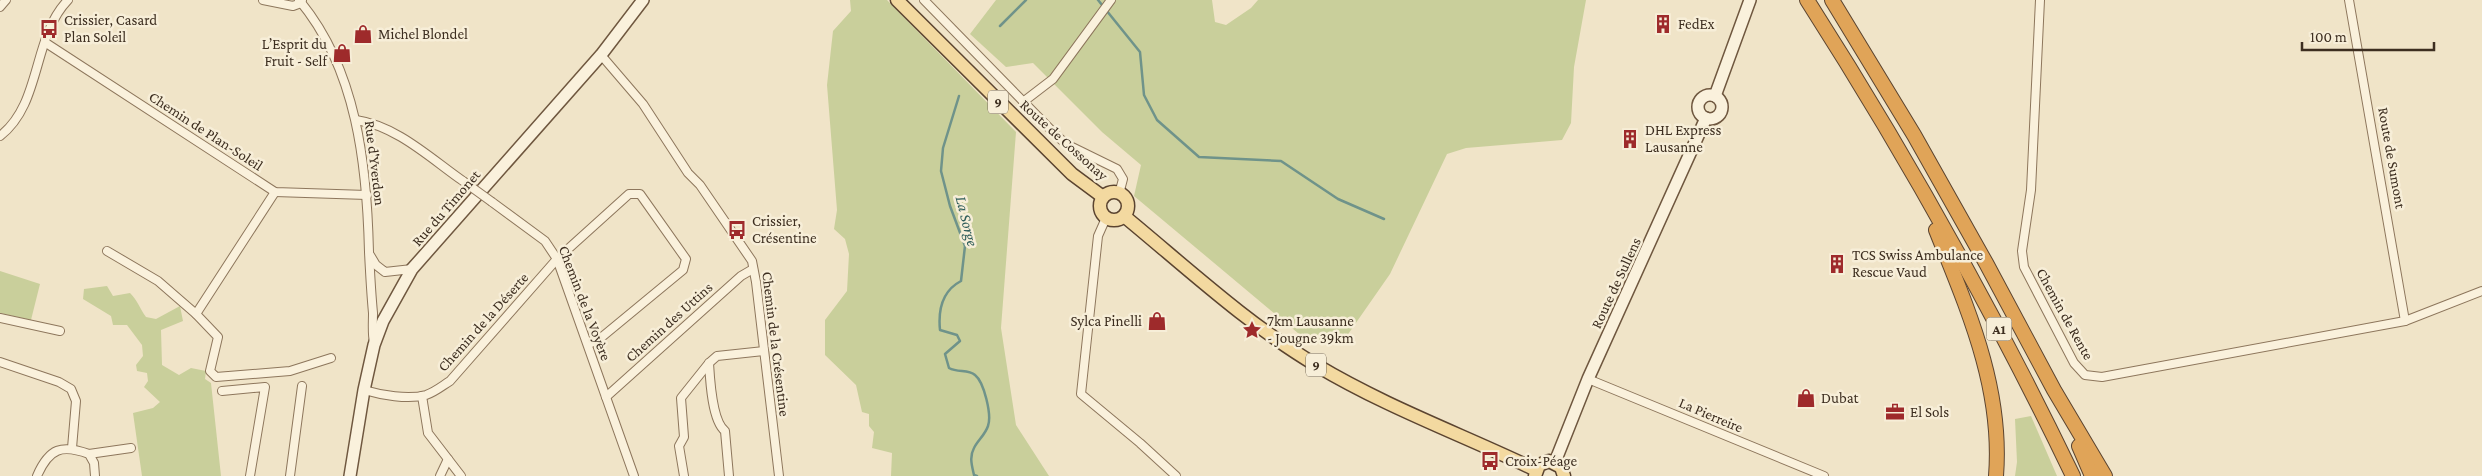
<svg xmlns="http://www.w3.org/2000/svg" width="2482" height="476" viewBox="0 0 2482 476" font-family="'Crimson Pro',serif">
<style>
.green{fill:#c9cf9b}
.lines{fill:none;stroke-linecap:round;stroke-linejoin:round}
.stream{stroke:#6f938a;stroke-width:2.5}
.minor-casing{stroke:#8d765c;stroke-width:10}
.secondary-casing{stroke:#6f573f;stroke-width:14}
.primary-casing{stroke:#5b4430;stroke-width:15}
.motorway-casing{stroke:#5b4430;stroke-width:16}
.minor{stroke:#faf1dc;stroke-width:8}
.secondary{stroke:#faf1dc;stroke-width:11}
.primary{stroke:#f3d9a0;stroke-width:12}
.motorway{stroke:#e0a458;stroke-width:14}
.minor-bridge-casing{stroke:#8d765c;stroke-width:10;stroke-linecap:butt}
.minor-bridge{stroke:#faf1dc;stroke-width:8}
.labels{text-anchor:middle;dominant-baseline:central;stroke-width:5;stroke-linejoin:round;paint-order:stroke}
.shield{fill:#f7eed8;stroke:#756857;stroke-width:1}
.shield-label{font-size:14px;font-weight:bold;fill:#3d2e20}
.poi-label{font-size:15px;fill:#3d2e20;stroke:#f7eed8;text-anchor:start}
.street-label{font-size:15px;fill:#3d2e20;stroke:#f7eed8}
.water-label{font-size:16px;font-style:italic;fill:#2f5d5a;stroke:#f7eed8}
</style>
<rect width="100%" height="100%" fill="#f0e4c8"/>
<g class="green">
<path d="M850 0H887L1016 132 1001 328 1016 425 1049 476H891L892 453 872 448 874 432 869 426V414L862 412 856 385 825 355V320L847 291 849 254 845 239 834 229 837 210 827 85 833 31 851 11Z"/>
<path d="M996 0H1212L1215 22 1226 25 1251 8 1258 0H1586L1574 67 1571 123 1562 140 1466 148 1447 154 1390 274 1344 340 1311 344 1134 196 1141 165 1102 132 1033 63 1006 67 970 34Z"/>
<path d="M0 271 40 284 31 320 0 313Z"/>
<path d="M107 286 113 296 130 293C138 301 140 309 146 317L156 319 180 306 183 321 161 330 162 365 179 375 191 368 206 371 205 379 211 383 221 476H142L133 413 153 408 160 402 144 387 148 381 147 373 137 371 136 365 143 356 142 345 127 325H113L111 316 83 299 84 289Z"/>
<path d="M2031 416 2057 476H2015L2017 462 2015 419Z"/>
</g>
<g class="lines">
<g class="stream">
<path d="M1098 0 1140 52 1144 95 1157 120 1199 157 1281 161 1338 199 1384 219"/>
<path d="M1000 26 1026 0"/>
<path d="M959 96 943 148 941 171 950 206 965 246 961 281C942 291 938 310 940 330L957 335 960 341 945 354 949 368C958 373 968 369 975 375 984 382 992 415 988 426 985 435 978 440 974 448 969 457 972 466 974 475L977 476"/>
</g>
<g class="minor-casing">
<g id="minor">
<path d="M263 0 293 6 301 3 302 0"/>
<path d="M299 0C357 69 367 166 369 252 370 272 371 292 373 313 373 323 372 333 374 343"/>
<path d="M924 0 1055 134 1066 144 1117 169 1123 179 1119 194"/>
<path d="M2040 0 2031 190 2022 251 2024 267 2074 363 2085 375 2102 377 2405 321 2482 291"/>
<path d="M2349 0 2405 321"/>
<path d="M0 7 6 0"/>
<path d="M46 43 275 192 367 195"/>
<path d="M601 55 643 104 688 173 700 185 752 261 756 282 779 476"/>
<path d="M1023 102 1053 79 1111 0"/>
<path d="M356 120C397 126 430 158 463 181"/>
<path d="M0 136C42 104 32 37 68 0"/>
<path d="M275 192 196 314 218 337 210 371 216 377 290 371 331 358"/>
<path d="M492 202 545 241 557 259 634 476"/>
<path d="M1106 218 1098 236 1081 394 1140 443 1176 476"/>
<path d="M107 251 158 281 196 314"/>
<path d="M370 255 376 265 385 272 412 269"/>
<path d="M0 318 60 331"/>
<path d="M0 362 59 382 71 389 76 401 72 448"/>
<path d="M709 363C710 380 712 421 725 431L729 476"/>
<path d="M1588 379 1824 476"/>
<path d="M364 390C381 395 408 400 426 395 435 392 442 386 450 381L557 259 629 194H640L686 259 683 270 597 341 588 344"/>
<path d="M222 391 265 387 250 476"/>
<path d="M422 396 428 433 461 476"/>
<path d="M606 397 741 276 753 269"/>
<path d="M89 454 131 448"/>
<path d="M37 476C49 448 62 444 89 454L94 463 95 476"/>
<path d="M290 476 302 386"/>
<path d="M440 476 448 459"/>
<path d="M684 476 679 446 684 437 681 398 709 363 717 356 764 351"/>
</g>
</g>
<g class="secondary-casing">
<g id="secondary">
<circle cx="1710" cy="107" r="12"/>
<path d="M1715 96 1750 0"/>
<path d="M1555 462 1588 379 1706 118"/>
<path d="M350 476 364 390 374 345 383 321 412 269 601 55 643 0"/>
</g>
</g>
<g class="primary-casing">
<g id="primary">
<path d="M897 0 1072 174 1103 197"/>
<circle cx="1114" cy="206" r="14"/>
<path d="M1124 216C1186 267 1247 324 1316 365 1386 407 1463 435 1536 470"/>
<path d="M1535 476 1539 465 1549 461 1561 467 1564 476"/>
</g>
</g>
<g class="motorway-casing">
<g id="motorway">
<path d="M1807 0C1905 153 1994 312 2073 476"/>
<path d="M1832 0 1914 135 1986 263 2054 390 2105 476"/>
<path d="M1936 230C1968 310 2003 388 1996 476"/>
<path d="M2079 446 2092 476"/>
</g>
</g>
<use href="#minor" class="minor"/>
<use href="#secondary" class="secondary"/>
<use href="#primary" class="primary"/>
<use href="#motorway" class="motorway"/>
<g class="minor-bridge-casing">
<path id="minor-bridge" d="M463 181 492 202"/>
</g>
<use href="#minor-bridge" class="minor-bridge"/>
</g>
<defs>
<g id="building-bare" transform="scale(1.5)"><path d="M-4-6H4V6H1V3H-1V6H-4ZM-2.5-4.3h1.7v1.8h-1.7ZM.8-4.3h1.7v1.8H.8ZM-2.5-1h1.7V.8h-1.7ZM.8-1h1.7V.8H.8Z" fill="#9e2a2b" stroke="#f7eed8" stroke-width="2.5" paint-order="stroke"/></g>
<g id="bus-bare" transform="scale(1.5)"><path d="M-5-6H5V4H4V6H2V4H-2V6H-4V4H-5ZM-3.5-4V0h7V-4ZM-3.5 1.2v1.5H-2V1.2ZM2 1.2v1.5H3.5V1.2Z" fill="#9e2a2b" stroke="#f7eed8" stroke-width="2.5" paint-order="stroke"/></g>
<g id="shop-bare" transform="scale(1.5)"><path d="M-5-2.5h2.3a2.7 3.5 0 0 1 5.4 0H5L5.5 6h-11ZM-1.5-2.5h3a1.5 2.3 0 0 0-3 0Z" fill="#9e2a2b" stroke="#f7eed8" stroke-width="2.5" paint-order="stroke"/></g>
<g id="sight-bare" transform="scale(1.5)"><path d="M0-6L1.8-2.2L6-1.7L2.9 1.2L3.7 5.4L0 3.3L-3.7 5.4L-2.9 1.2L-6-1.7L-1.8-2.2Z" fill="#9e2a2b" stroke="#f7eed8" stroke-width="2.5" paint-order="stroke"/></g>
<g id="office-bare" transform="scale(1.5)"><path d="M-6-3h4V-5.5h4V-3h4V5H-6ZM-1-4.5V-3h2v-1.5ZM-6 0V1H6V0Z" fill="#9e2a2b" stroke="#f7eed8" stroke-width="2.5" paint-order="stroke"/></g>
</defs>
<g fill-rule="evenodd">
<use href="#building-bare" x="1663" y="24"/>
<use href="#bus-bare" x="49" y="29"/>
<use href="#shop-bare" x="363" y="34"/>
<use href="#shop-bare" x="342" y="53"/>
<use href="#building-bare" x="1630" y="139"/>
<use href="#bus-bare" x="737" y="230"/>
<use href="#building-bare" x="1837" y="264"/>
<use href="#shop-bare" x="1157" y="321"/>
<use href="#sight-bare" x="1252" y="330"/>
<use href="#shop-bare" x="1806" y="398"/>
<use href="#office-bare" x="1895" y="412"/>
<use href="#bus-bare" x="1490" y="461"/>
</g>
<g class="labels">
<g class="shield">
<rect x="988" y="90.5" width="20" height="23" rx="4"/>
<rect x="1986.5" y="317.5" width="25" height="23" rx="4"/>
<rect x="1306" y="353.5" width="20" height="23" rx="4"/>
</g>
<g class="shield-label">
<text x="998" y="102">9</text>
<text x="1999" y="329">A1</text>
<text x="1316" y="365">9</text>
</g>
<g class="poi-label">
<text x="64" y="20">Crissier, Casard<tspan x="64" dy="17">Plan Soleil</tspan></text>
<text x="1678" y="24">FedEx</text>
<text x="378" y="34">Michel Blondel</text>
<text x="327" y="44" text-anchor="end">L’Esprit du<tspan x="327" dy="17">Fruit - Self</tspan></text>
<text x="1645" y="130">DHL Express<tspan x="1645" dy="17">Lausanne</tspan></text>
<text x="752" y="221">Crissier,<tspan x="752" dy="17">Crésentine</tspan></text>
<text x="1852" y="255">TCS Swiss Ambulance<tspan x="1852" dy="17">Rescue Vaud</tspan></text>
<text x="1142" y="321" text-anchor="end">Sylca Pinelli</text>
<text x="1267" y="321">7km Lausanne<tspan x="1267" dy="17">- Jougne 39km</tspan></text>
<text x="1821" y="398">Dubat</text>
<text x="1910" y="412">El Sols</text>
<text x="1505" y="461">Croix-Péage</text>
</g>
<g class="street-label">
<text transform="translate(206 131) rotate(33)">Chemin de Plan-Soleil</text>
<text transform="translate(1064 140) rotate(42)">Route de Cossonay</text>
<text transform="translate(2392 158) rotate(80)">Route de Sumont</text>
<text transform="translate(375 163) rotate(83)">Rue d'Yverdon</text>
<text transform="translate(446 208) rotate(-49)">Rue du Timonet</text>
<text transform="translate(1616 283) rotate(-65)">Route de Sullens</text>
<text transform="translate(585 303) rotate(69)">Chemin de la Voyère</text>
<text transform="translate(2065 314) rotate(61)">Chemin de Rente</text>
<text transform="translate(483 322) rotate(-48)">Chemin de la Déserte</text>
<text transform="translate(669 322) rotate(-42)">Chemin des Uttins</text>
<text transform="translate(776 344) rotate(83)">Chemin de la Crésentine</text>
<text transform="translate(1711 415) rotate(23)">La Pierreire</text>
</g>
<g class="water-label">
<text transform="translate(967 221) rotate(76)">La Sorge</text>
</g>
</g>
<path d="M2302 42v8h132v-8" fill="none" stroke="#3d2e20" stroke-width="2.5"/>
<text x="2310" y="42" font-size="15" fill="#3d2e20" stroke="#f7eed8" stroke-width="4" paint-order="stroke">100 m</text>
</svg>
